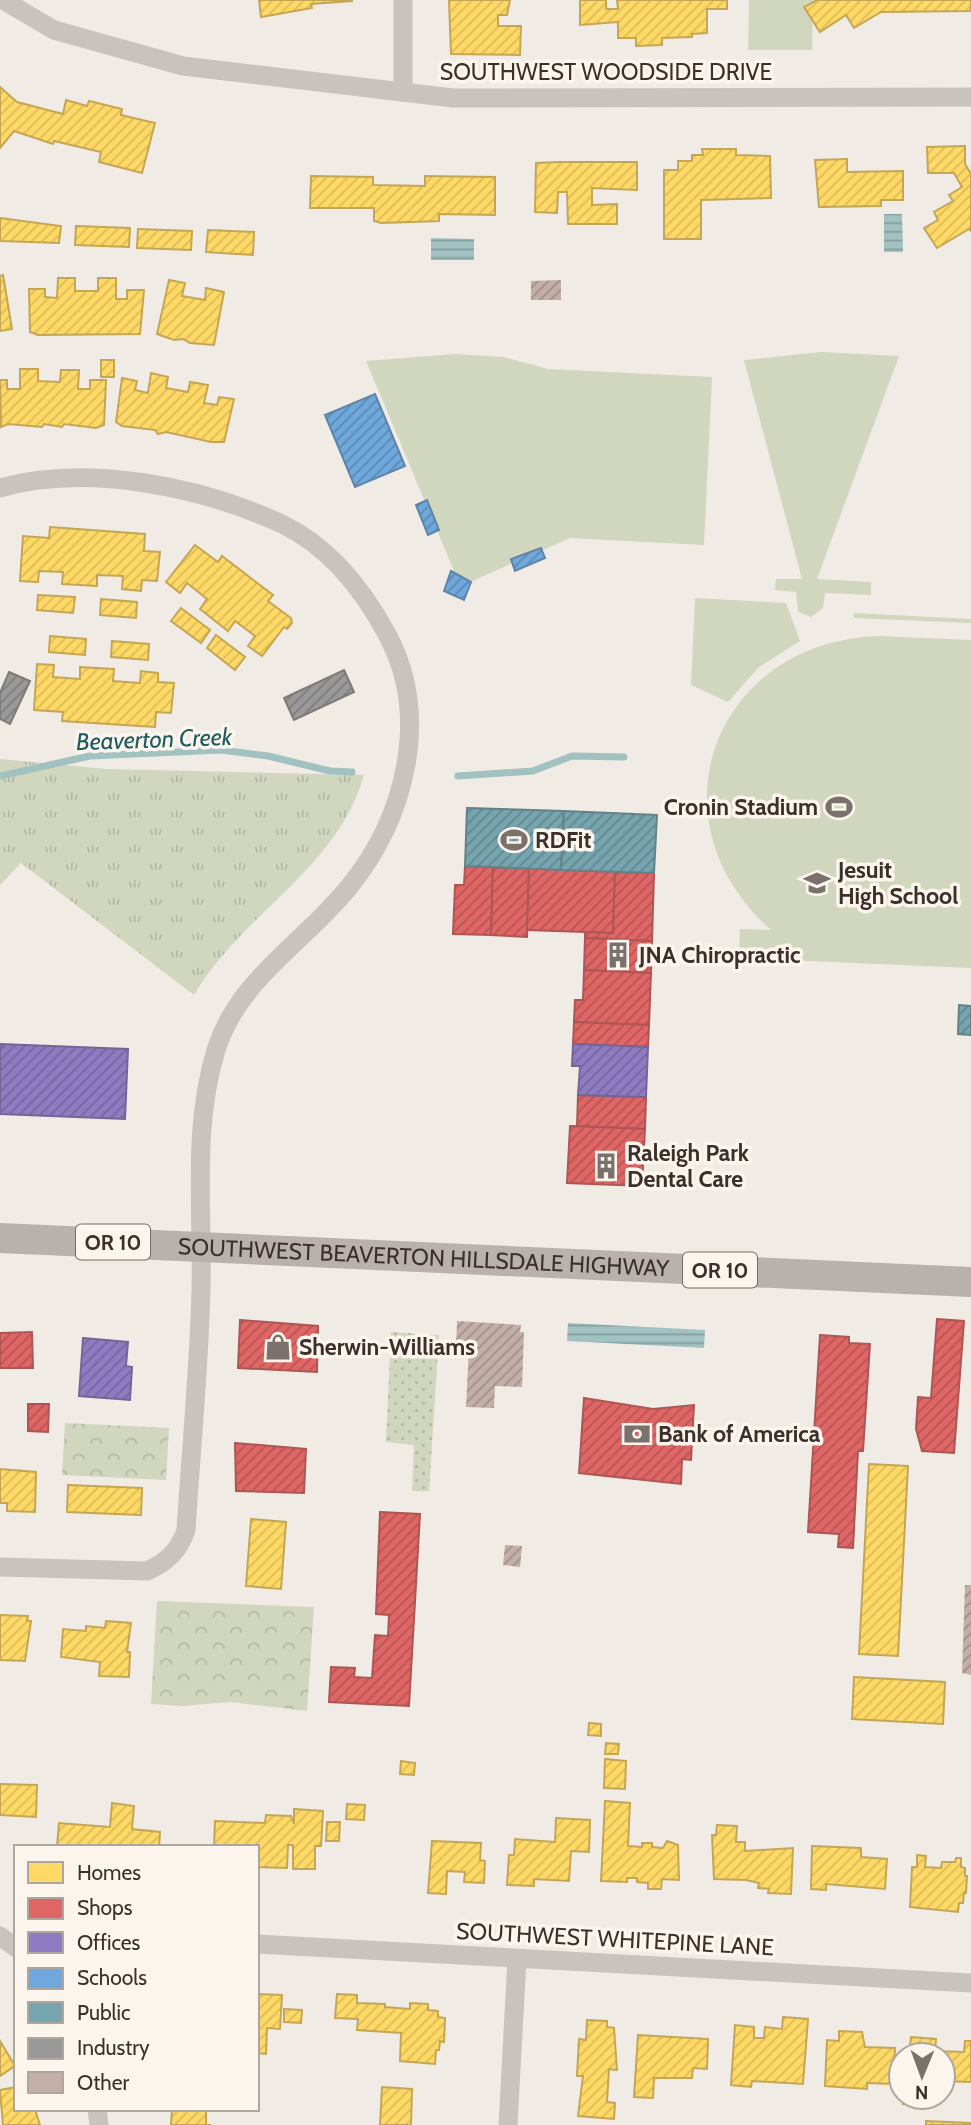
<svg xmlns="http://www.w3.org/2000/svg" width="971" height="2125" viewBox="0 0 971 2125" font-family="Cabin,sans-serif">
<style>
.grass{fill:url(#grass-tufts)}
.forest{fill:url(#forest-crowns)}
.park{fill:url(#park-dots)}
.pitch{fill:#d1d6bf}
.water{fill:url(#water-rules)}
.homes{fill:url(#homes-hatch);stroke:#c4a654;stroke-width:2}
.shops{fill:url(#shops-hatch);stroke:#ae5654;stroke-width:2}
.offices{fill:url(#offices-hatch);stroke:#756595;stroke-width:2}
.schools{fill:url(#schools-hatch);stroke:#5f84a7;stroke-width:2}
.public{fill:url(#public-hatch);stroke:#648287;stroke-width:2}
.industry{fill:url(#industry-hatch);stroke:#7d7a78;stroke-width:2}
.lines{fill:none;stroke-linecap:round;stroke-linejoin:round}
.stream{stroke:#a1c2c1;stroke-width:7}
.building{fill:url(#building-hatch)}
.street{stroke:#c9c3be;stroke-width:19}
.primary{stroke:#b8b1ad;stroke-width:30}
.labels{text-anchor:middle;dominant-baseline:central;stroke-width:7;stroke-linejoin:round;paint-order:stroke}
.shield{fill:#fbf5ee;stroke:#756b66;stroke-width:2}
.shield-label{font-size:21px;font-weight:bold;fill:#3b302b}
.street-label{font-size:23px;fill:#3b302b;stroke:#fbf5ee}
.poi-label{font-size:23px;font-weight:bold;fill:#3b302b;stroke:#fbf5ee;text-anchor:start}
.water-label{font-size:24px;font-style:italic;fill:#1f5a5e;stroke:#fbf5ee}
</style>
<defs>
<pattern id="grass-tufts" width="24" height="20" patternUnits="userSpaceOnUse" patternTransform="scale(1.75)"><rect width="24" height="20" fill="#d1d6bf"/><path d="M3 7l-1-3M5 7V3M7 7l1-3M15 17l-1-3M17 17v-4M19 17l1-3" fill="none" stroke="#b4b8a4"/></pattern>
<pattern id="forest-crowns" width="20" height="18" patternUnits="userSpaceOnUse" patternTransform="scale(1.75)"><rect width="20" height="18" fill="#d1d6bf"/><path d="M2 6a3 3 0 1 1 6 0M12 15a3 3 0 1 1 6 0" fill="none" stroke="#b4b8a4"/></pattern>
<pattern id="park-dots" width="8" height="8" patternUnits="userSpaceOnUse" patternTransform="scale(1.75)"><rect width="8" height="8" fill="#d1d6bf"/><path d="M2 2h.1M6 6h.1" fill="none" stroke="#b4b8a4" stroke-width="1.8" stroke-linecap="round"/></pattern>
<pattern id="water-rules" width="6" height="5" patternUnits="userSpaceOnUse" patternTransform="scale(1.75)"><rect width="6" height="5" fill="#a1c2c1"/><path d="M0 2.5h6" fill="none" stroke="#849e9d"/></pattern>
<pattern id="homes-hatch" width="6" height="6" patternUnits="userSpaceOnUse" patternTransform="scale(1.75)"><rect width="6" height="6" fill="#ffd966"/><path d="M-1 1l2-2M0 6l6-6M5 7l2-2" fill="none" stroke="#dbbb59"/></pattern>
<pattern id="shops-hatch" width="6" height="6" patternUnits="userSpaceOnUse" patternTransform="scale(1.75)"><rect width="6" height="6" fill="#e06666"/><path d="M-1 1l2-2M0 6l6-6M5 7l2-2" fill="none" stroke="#b75454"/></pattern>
<pattern id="offices-hatch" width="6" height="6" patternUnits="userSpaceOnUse" patternTransform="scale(1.75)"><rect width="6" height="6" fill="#8e7cc3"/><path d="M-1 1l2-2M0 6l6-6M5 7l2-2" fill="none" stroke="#75669f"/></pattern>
<pattern id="schools-hatch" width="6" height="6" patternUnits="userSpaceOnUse" patternTransform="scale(1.75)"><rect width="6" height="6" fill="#6fa8dc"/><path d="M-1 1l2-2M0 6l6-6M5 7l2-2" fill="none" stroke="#5c89b3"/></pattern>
<pattern id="public-hatch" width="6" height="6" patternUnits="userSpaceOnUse" patternTransform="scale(1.75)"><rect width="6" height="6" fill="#76a5af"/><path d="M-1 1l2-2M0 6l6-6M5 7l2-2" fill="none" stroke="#62878f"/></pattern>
<pattern id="industry-hatch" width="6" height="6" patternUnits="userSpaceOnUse" patternTransform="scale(1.75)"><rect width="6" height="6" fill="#999"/><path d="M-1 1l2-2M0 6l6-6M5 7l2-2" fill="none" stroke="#7e7d7d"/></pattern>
<pattern id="building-hatch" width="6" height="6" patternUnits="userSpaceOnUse" patternTransform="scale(1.75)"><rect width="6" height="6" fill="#c3afa7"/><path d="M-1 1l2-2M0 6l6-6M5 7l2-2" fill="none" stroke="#a08f88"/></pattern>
</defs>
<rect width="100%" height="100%" fill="#f0ebe5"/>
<path class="grass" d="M0 759 107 769 364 775C337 870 242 913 194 995L21 863 0 885Z"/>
<g class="forest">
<path d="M65 1423 169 1428 166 1480 62 1475Z"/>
<path d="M157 1601 314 1607 307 1711 230 1702 182 1706 151 1704Z"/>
</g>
<path class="park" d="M391 1332 439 1335 429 1491H412L414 1445 386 1442Z"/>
<g class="pitch">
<path d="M749 0H813L812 50H748Z"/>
<path d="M821 352 899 356 817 579 871 582V595L825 593 823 608 811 617 798 612 796 592 775 590 776 579H802L744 360Z"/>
<path d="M455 354 503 357 548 369 712 377 704 545 570 538 472 581 455 573 366 361Z"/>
<path d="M695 598 786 603 800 641 759 667 728 702 691 685Z"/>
<path d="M854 613 971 619V623L854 618Z"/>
<path d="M878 636 971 640V968L739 958 740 929 771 930C647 820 714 642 878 636Z"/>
</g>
<g class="water">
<path d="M884 214H902L903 252H884Z"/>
<path d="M431 238 474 239V260H431Z"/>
<path d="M568 1323 705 1330 704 1348 567 1341Z"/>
</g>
<g class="homes">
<path d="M259 0H352V1L311 4 312 8 261 17Z"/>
<path d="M449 0H510L507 15H498V26H521L520 55 451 54Z"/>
<path d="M580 0H606V9H618L617 0H727V9H707V33L692 34V37L662 38V45L636 46V38H618V22L580 25Z"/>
<path d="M817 0H971V11L881 12 854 28 846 15 820 32 804 7Z"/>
<path d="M0 87 17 102 63 114 66 100 87 106 89 101 122 109 121 115 155 123 142 173 99 162 101 152 54 141 53 144 14 131 0 148Z"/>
<path d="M965 146V164L971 174V231L969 229 937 248 924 228 938 220 934 212 953 201 949 195 962 187 954 173H928L927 147Z"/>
<path d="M702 149H736V155L770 156 771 198 701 200V239H664V170H678V161H692V155H703Z"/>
<path d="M847 159V172L903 171V200H881V206L819 207 815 160Z"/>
<path d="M560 162H637V190L592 188V205L617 204V224H568L567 192H558L557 213 535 212 536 163Z"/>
<path d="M311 176 373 177V185L425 186V176L495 177V215L439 214V221L381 223 374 221V208H310Z"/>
<path d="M0 218 61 226 59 243 0 241Z"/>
<path d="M76 226 130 228 129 247 75 245Z"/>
<path d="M138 229 192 231 191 250 137 248Z"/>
<path d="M208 230 254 232 253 255 206 252Z"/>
<path d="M3 275 12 329 0 331V276Z"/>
<path d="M58 278H75V291H98V278H116V299H127V290H144L140 334 38 335 30 332 29 289H45V297L57 298Z"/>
<path d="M169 280 185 283 182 296 205 300 206 288 224 292 214 345 190 343 183 339 174 340 157 334Z"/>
<rect x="101" y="360" width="13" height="17"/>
<path d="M20 369H38V381L60 382 61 370H79L78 389H90V380H106L104 425 96 428 64 424 62 427 44 424 42 427 8 424 1 427 0 380H7V389H20Z"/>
<path d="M151 373 168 377 166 388 188 392 190 382 208 385 204 403 217 405 219 397 234 399 224 442H211L166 432 158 434 155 430 122 426 116 422 122 378 137 381 135 390 148 393Z"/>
<path d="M50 527 145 534 144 551 160 552 157 581 142 580 141 591 122 589 123 576 97 575V586L62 584 63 572 39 571 38 582 20 581 23 536 49 538Z"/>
<path d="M195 545 218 562 222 556 273 595 268 601 291 618 292 623 287 629 284 627 262 656 248 646 255 636 235 621 228 631 200 609 207 599 187 583 180 593 166 582Z"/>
<path d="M38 595 75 597 73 613 37 610Z"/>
<path d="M101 599 137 602 136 618 100 615Z"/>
<path d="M181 608 210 630 201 643 171 621Z"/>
<path d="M216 635 245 657 235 670 207 648Z"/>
<path d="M50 636 86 639 85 655 49 652Z"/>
<path d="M112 641 149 644 148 660 111 657Z"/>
<path d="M37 664 54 665 53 677 80 679V667L114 669 113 681 140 683 141 671 158 673V682L174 683 171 713 156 712 155 727 62 721 63 712 34 710Z"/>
<path d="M869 1464 908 1466 898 1656 859 1654Z"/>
<path d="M0 1469 36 1472 35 1512 7 1511V1503H0Z"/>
<path d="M68 1485 142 1488 141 1515 67 1512Z"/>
<path d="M251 1519 286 1522 281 1589 246 1586Z"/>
<path d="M0 1615 28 1616 27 1621H31L25 1661 0 1660Z"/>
<path d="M106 1621 131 1623 127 1652H130L129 1677 99 1676 100 1662 61 1657 63 1629 86 1631V1626L105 1628Z"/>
<path d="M854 1677 945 1682 943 1724 852 1719Z"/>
<path d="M589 1723 601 1724V1736L588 1735Z"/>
<path d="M606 1743 619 1744 618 1754H605Z"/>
<path d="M605 1759 626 1761 625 1789 604 1788Z"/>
<path d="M401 1761 415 1763 414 1775 400 1774Z"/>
<path d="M0 1784 37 1785 36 1817 0 1815Z"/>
<path d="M605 1801 630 1803 628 1846 642 1847V1843H652V1847L663 1848 667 1841 678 1845 679 1880 662 1879 661 1889H648V1883L637 1882V1878H627V1882L601 1881Z"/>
<path d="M112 1803 134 1806 132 1829 160 1832 159 1847H57L59 1823 110 1827Z"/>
<path d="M347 1804 365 1805 364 1820 346 1819Z"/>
<path d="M294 1809 323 1811 321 1846H315V1869H293V1845H288L287 1868 257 1867V1847H214L215 1821 265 1823 266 1815 291 1816 294 1824Z"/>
<path d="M556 1818 590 1820 589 1852 571 1851 569 1881 534 1879V1886L507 1885 509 1855H514L515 1839 555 1842Z"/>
<path d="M327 1822H340L339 1841H326Z"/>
<path d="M717 1825 737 1826 736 1842H745V1851L793 1848 791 1894 768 1893 769 1889 758 1888 759 1883 746 1880 714 1879 712 1835H716Z"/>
<path d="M432 1841 481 1843 480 1860 485 1861 484 1883 464 1882 465 1872 447 1871 446 1894 428 1893Z"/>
<path d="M812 1846 861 1848V1857L887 1859 885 1889 826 1884V1890L811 1889Z"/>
<path d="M917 1855 926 1856 925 1867 941 1868 942 1862H955L956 1858H961V1867L965 1868V1876H967L966 1893H964L963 1903H959L958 1912 910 1907 912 1867H917Z"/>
<path d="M257 1994 282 1995 280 2029 267 2028 266 2054 257 2053Z"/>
<path d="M337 1994 357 1995V2003L385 2004V2007L410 2009V2003L428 2004V2010L438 2011V2017L445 2018 444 2042 440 2041 439 2050H436L435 2064 400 2061 401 2033 357 2030 358 2019 335 2018Z"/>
<path d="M284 2009 302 2010 301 2023 284 2022Z"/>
<path d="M783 2017 808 2019 803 2084 752 2081 751 2087 731 2085 735 2025 754 2027V2038H764L765 2027 782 2029Z"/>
<path d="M587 2020 607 2021V2027L614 2028 617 2070 609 2069 607 2102 615 2103 614 2119 578 2116 583 2076H577L579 2039 586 2040Z"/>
<path d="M839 2031 862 2032 865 2047 895 2048 893 2084 867 2083V2089L825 2086 827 2040 839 2041Z"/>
<path d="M638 2035 708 2039 707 2069 693 2068 692 2078H654L653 2098 634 2097Z"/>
<path d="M911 2037 936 2039 935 2051 964 2052 965 2041H971V2082L943 2081V2055H909Z"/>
<path d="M0 2041 15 2066 0 2076Z"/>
<path d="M16 2087V2109H35L40 2125H3L0 2090Z"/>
<path d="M382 2087 412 2089 411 2125H380Z"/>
<path d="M904 2097H929V2105L903 2104Z"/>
<path d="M172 2109H206V2125H211H171Z"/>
<path d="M926 2121 971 2123V2125H926Z"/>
</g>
<g class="shops">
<path d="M465 866 493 867 491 935 453 934 455 885H464Z"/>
<path d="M493 867 529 868 527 937 491 935Z"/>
<path d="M529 868 615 872 613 933 527 930Z"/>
<path d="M615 872 654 873 652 941 585 938V932L613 933Z"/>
<path d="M585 938 652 941 651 973 584 970Z"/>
<path d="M584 970 651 973 649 1025 574 1022 575 1000H583Z"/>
<path d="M574 1022 649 1025 648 1047 573 1044Z"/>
<path d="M578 1095 646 1097 645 1129 577 1126Z"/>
<path d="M570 1126 645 1129 642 1186 567 1183Z"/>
<path d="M937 1319 964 1321 954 1453 922 1451 916 1429 918 1397 931 1398Z"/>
<path d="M240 1320 318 1326 317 1372 238 1368Z"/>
<path d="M32 1332 33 1368H0V1333Z"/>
<path d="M820 1335 849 1337V1343L870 1344 863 1451H858L853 1548 838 1547 839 1534 808 1532Z"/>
<path d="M584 1398 653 1409 694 1405 691 1460 682 1459 681 1484 579 1473Z"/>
<path d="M28 1404H49L48 1432 28 1431Z"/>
<path d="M235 1443 306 1449 304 1493 236 1491Z"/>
<path d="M380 1512 420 1514 409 1706 329 1702 331 1667 355 1668 354 1677 372 1678 375 1635 388 1636 389 1615 376 1614Z"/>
</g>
<g class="offices">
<path d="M0 1044 128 1049 125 1119 0 1114Z"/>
<path d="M573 1044 648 1047 646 1097 578 1095 580 1066H572Z"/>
<path d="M83 1338 128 1342 126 1366 132 1367 130 1400 79 1396Z"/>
</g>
<g class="schools">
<path d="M375 394 405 466 355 487 325 415Z"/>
<path d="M427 500 439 530 428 535 416 505Z"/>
<path d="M541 548 545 558 515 571 511 559Z"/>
<path d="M451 571 471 582 464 600 444 591Z"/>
</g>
<g class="public">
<path d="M467 808 564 811 561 870 465 866Z"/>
<path d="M564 811 657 815 654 873 561 870Z"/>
<path d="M959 1005 971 1006V1035L958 1034Z"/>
</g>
<g class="industry">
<path d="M344 670 354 692 294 720 284 698Z"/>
<path d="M9 672 30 681 10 724 0 719V693Z"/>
</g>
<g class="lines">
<g class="stream">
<path d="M0 776 90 756 221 750 268 756 330 771 352 772"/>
<path d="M458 776 533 771 572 756 624 757"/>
</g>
</g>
<g class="building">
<path d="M561 280V300H531V281Z"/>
<path d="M457 1321 521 1325 520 1332H524L522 1387 495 1386 494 1408 466 1407 469 1348 456 1347Z"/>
<path d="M505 1545 522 1546 520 1567 503 1565Z"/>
<path d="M965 1585H971V1675L962 1673Z"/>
</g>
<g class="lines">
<g class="street">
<path d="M3 0 54 30 183 66 453 98 971 97"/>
<path d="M403 92V0"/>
<path d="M0 488C87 463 202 487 282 524 330 547 364 591 388 636 431 718 405 818 349 887 305 942 238 979 216 1050 192 1128 203 1209 201 1290 199 1370 191 1450 186 1530 179 1551 167 1562 147 1571L0 1567"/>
<path d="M0 1936 16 1948"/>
<path d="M257 1944 971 1983"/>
<path d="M97 2109 99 2125"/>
<path d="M508 2125 517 1959"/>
</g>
<path class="primary" id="s1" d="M0 1238 971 1282"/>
</g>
<defs>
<g id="stadium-bare" transform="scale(2.1)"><path d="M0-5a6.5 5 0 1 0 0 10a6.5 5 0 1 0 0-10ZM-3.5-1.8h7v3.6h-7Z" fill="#7a716c" stroke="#fbf5ee" stroke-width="2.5" paint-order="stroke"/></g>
<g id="school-bare" transform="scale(2.1)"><path d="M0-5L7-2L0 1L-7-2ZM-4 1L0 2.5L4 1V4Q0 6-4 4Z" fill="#7a716c" stroke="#fbf5ee" stroke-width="2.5" paint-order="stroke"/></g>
<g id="building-bare" transform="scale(2.1)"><path d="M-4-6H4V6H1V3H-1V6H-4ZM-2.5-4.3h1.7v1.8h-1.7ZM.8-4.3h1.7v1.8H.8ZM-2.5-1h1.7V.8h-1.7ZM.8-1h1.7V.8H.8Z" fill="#7a716c" stroke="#fbf5ee" stroke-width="2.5" paint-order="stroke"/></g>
<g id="shop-bare" transform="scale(2.1)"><path d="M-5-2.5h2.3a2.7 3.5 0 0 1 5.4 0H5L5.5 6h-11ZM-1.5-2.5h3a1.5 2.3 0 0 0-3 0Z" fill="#7a716c" stroke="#fbf5ee" stroke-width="2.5" paint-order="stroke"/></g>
<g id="bank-bare" transform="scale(2.1)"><path d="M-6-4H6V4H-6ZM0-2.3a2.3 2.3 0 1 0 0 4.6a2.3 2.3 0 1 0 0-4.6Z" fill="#7a716c" stroke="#fbf5ee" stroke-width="2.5" paint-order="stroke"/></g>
</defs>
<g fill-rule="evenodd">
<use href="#stadium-bare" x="839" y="807"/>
<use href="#stadium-bare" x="514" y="840"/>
<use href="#school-bare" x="817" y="883"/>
<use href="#building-bare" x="618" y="955"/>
<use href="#building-bare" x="606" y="1166"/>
<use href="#shop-bare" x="278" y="1347"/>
<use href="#bank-bare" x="637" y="1434"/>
</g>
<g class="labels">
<g class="shield">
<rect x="76" y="1224.5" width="74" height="35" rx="5"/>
<rect x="683" y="1252.5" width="74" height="35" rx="5"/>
</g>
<g class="shield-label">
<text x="113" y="1242">OR 10</text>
<text x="720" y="1270">OR 10</text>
</g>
<g class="street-label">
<text x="606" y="72">SOUTHWEST WOODSIDE DRIVE</text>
<text stroke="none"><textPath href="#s1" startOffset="424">SOUTHWEST BEAVERTON HILLSDALE HIGHWAY</textPath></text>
<text transform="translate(615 1939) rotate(3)">SOUTHWEST WHITEPINE LANE</text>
</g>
<g class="poi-label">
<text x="818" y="807" text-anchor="end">Cronin Stadium</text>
<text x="535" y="840">RDFit</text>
<text x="838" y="870">Jesuit<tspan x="838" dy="26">High School</tspan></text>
<text x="639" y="955">JNA Chiropractic</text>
<text x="627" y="1153">Raleigh Park<tspan x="627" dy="26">Dental Care</tspan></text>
<text x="299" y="1347">Sherwin-Williams</text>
<text x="658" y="1434">Bank of America</text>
</g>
<g class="water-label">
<text transform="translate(154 739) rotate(-2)">Beaverton Creek</text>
</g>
</g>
<rect x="14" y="1845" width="245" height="266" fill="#fbf5ee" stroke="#aea6a0" stroke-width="2"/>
<rect x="28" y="1862" width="35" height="21" fill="#ffd966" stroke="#aea6a0" stroke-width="2"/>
<text x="77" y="1880" font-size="21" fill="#3b302b">Homes</text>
<rect x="28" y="1898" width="35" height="21" fill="#e06666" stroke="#aea6a0" stroke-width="2"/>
<text x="77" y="1915" font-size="21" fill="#3b302b">Shops</text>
<rect x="28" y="1932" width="35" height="21" fill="#8e7cc3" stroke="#aea6a0" stroke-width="2"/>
<text x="77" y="1950" font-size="21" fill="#3b302b">Offices</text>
<rect x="28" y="1968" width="35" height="21" fill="#6fa8dc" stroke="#aea6a0" stroke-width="2"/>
<text x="77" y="1985" font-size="21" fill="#3b302b">Schools</text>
<rect x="28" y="2002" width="35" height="21" fill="#76a5af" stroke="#aea6a0" stroke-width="2"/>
<text x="77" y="2020" font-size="21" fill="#3b302b">Public</text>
<rect x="28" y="2038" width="35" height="21" fill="#999999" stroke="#aea6a0" stroke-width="2"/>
<text x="77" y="2055" font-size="21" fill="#3b302b">Industry</text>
<rect x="28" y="2072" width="35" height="21" fill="#c3afa7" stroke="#aea6a0" stroke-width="2"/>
<text x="77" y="2090" font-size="21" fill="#3b302b">Other</text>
<g transform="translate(922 2076) rotate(181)"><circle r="33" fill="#fbf5ee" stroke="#aea6a0" stroke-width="2"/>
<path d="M0-5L12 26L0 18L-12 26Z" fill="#7a716c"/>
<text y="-10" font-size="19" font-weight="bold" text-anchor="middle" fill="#3b302b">N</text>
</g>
</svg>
